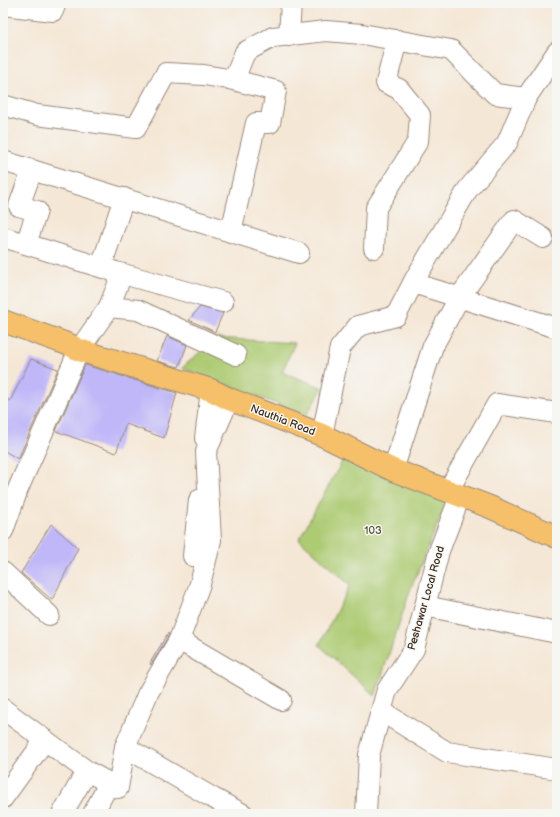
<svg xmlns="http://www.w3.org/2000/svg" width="560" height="817" viewBox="0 0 560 817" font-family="'Balsamiq Sans',sans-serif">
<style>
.green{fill:#adcb73;stroke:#747a48}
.building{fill:#c0b7f8}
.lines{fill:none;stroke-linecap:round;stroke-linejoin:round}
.minor-casing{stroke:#98887a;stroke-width:22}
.major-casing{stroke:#98887a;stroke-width:24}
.minor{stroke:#fff;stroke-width:20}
.major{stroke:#f6c06b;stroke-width:22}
.labels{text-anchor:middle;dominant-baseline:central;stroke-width:3;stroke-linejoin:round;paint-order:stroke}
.street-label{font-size:11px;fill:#3b2a1e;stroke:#f6f6f2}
.park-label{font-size:11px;fill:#585233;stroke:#f6f6f2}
</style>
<rect width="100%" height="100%" fill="#f6f6f2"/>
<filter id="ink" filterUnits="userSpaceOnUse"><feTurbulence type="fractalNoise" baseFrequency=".025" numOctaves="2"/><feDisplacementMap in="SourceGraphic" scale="8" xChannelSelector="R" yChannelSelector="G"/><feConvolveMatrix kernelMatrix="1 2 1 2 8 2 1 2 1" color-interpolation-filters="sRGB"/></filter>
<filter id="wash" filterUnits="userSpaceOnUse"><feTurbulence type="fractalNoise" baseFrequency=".012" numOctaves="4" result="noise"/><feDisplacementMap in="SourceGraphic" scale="16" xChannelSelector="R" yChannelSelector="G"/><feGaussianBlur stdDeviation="0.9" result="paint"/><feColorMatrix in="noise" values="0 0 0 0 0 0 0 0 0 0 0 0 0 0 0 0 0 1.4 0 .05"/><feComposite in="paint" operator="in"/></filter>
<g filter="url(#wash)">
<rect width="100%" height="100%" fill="#f5e7d6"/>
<g class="green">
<path d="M216 338 295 343 282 372 323 388 306 415 182 368Z"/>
<path d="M343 460 449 497 411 588 375 696 319 645 350 585 299 539Z"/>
</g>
<g id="blocks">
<g class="building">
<path d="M200 307 223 313 215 332 189 320Z"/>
<path d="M167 336 187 345 179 367 157 361Z"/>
<path d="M31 359 58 369 18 459 3 450V397L10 401Z"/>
<path d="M85 365 177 393 164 438 126 424 116 453 56 431Z"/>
<path d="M51 524 78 548 52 600 21 573Z"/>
<path d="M168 633 169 635 151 665 150 663Z"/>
</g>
</g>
</g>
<g filter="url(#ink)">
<use href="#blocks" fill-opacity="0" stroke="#98887a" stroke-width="1"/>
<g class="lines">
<g class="minor-casing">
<g id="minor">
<path d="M3 5 53 11 56 3"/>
<path d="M289 36 291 3"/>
<path d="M3 105 37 115 136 128 166 73 204 75 234 80 245 52 273 37 326 31 362 34 451 50 495 94 526 98 557 52"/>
<path d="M3 161 299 253"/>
<path d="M231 232 256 123H270L276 91 234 80"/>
<path d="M3 237 116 272 223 302"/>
<path d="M26 244 37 211 19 206 32 170"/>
<path d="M374 248 376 208 418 141 420 115 399 89 386 83 397 40"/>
<path d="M101 267 124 198"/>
<path d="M413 283 557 328"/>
<path d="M109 307 138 310 236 355"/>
<path d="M322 435 340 348 358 326 396 316 415 279 468 189 507 143 526 98"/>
<path d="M205 438 211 390"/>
<path d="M393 470 433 346 459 298 514 220 543 238"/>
<path d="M448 491 497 404 557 413"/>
<path d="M3 531 18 489 79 350 109 307 122 274"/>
<path d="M193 556 199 500"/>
<path d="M3 572 49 615"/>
<path d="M425 606 557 633"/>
<path d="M179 640 281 700"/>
<path d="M3 709 87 771 118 788 125 747 213 798 243 814"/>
<path d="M381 711 447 752 557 769"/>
<path d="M125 747 148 693 179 640 200 584 211 540 206 452 229 399"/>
<path d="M3 798 45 740"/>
<path d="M62 814 87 771"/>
<path d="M93 814 109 783"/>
<path d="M366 814 369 755 387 690 414 649 439 551 460 496"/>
</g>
</g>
<g class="major-casing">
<path id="major" d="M3 321 70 345 79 350 211 390 229 399 322 435 393 470 490 507 557 537"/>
</g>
<use href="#minor" class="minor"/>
<use href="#major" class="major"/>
</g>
</g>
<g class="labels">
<g class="street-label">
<text transform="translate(283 420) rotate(21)">Nauthia Road</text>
<text transform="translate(426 598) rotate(-74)">Peshawar Local Road</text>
</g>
<g class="park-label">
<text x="373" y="530">103</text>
</g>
</g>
<rect width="560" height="817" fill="none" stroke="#f6f6f2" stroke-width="16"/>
</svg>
